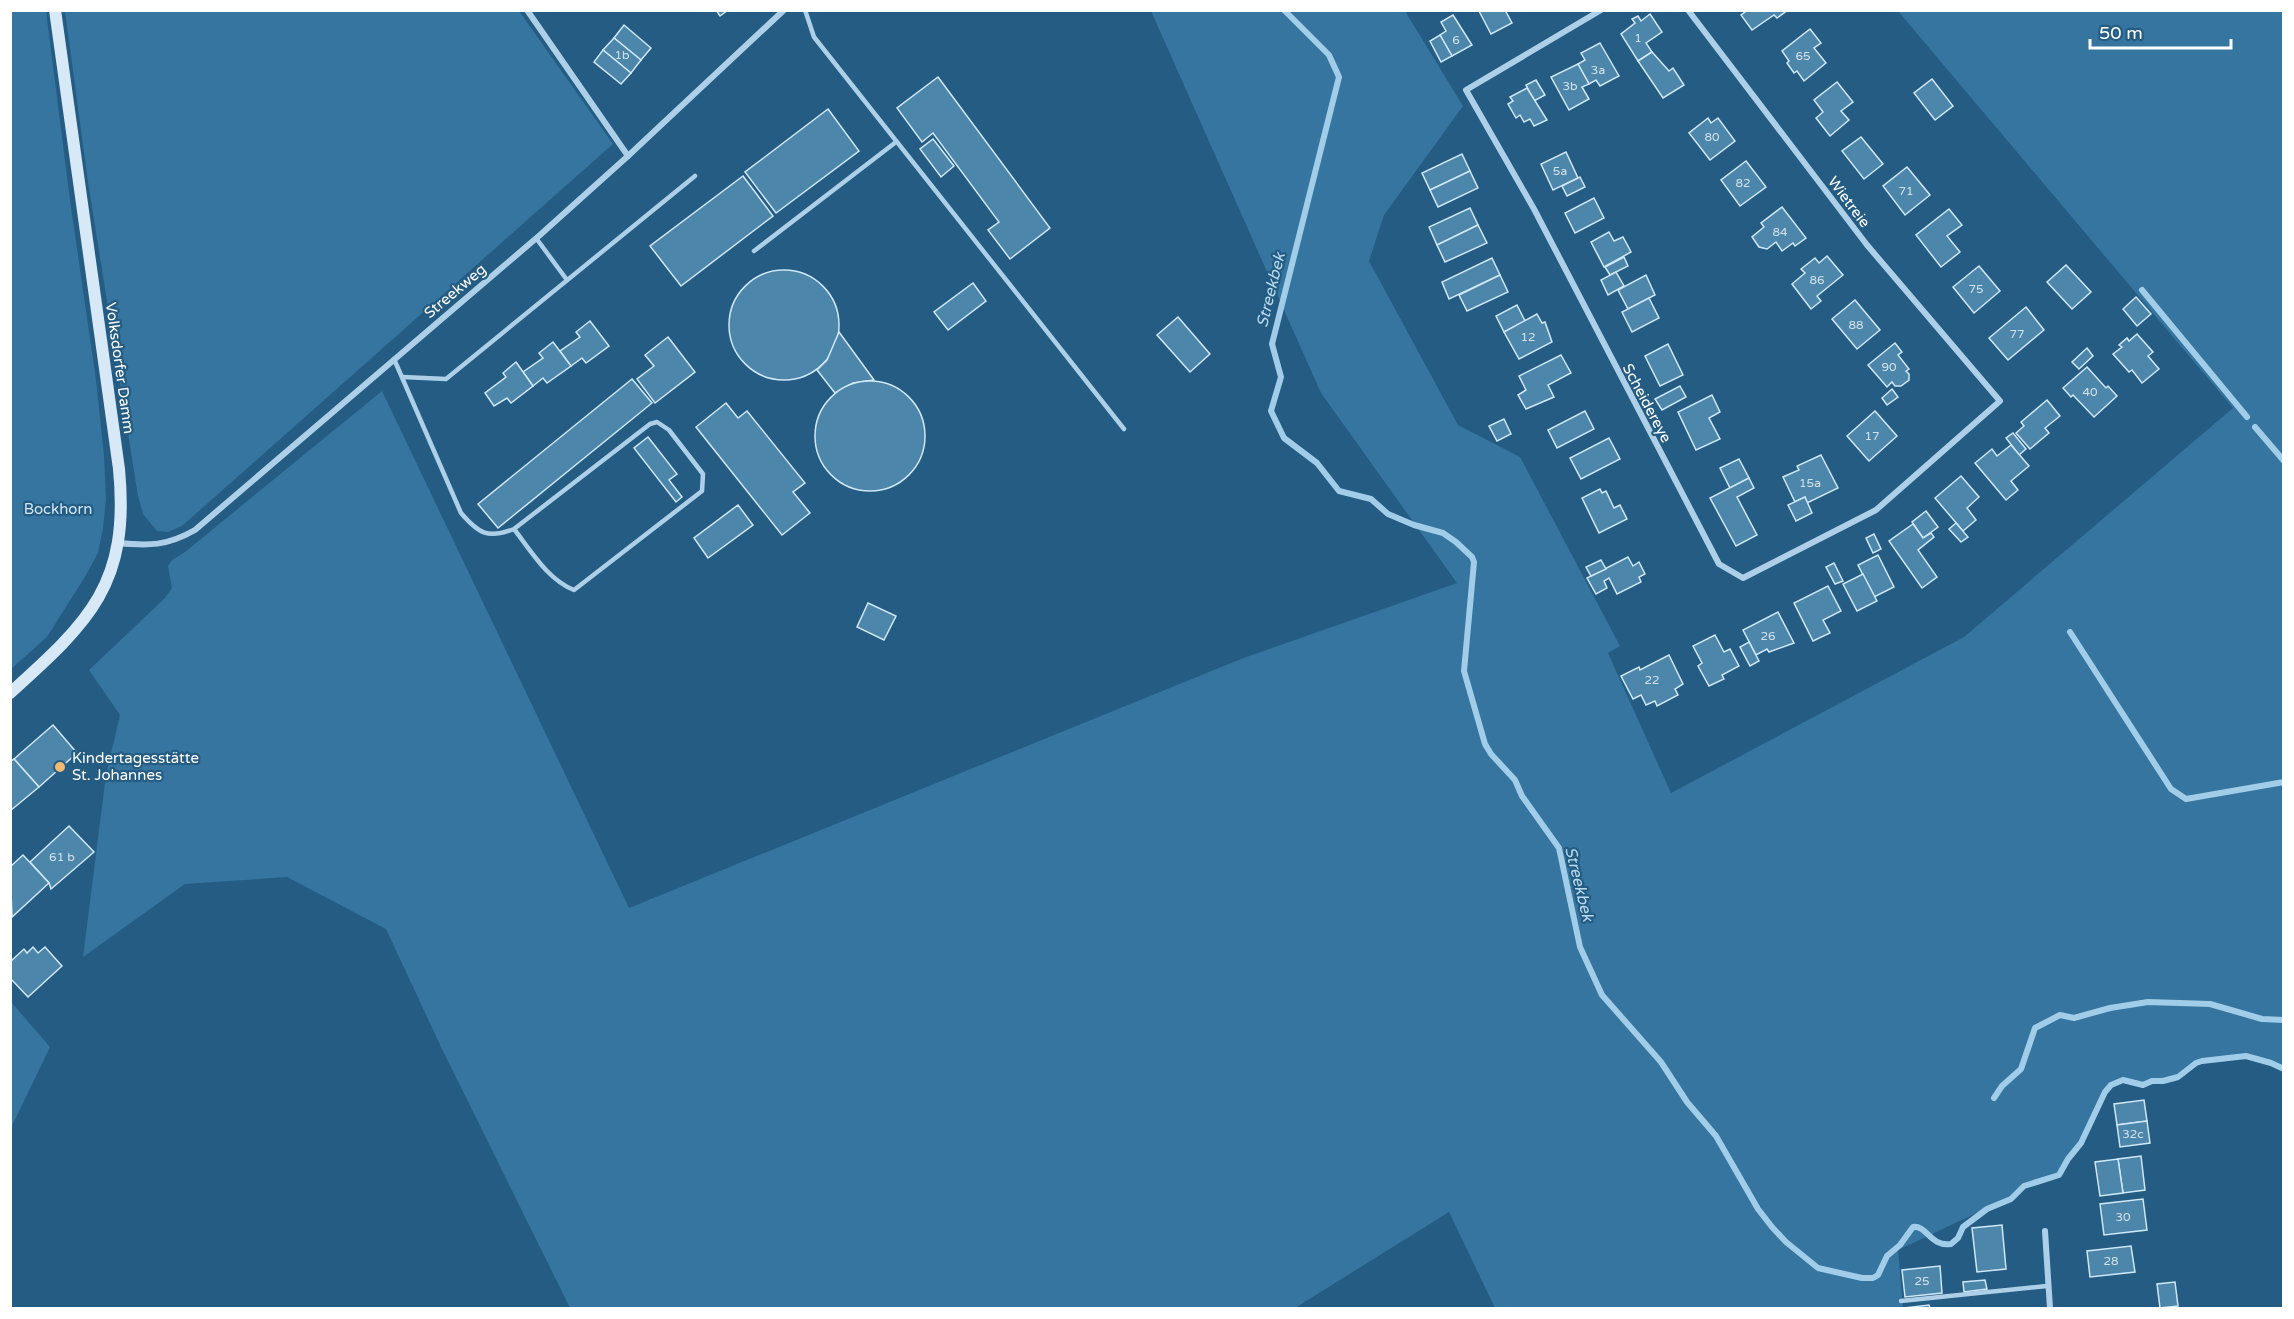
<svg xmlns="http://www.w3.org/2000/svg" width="2294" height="1319" viewBox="0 0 2294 1319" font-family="'Varela Round',sans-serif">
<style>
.green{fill:#35759f}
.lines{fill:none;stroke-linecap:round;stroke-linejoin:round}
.stream{stroke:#a1cde8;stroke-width:6}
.building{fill:#4c86ab;stroke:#d0e7f6;stroke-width:1.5}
.lane{stroke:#add0e8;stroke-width:4.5}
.street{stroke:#add0e8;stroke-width:6}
.secondary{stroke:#d7e9f6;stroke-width:12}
.poi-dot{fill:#f2b970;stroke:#245c83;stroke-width:2}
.labels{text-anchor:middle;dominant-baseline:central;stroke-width:4.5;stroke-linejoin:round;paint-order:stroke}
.number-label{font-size:12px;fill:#d2e1ea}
.street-label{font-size:15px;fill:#fff;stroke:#245c83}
.park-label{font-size:15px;fill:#d0e7f6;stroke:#245c83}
.poi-label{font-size:15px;fill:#fff;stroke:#245c83;text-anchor:start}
.water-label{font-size:16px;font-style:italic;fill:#b8daef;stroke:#245c83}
</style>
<rect width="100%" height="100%" fill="#245c83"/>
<g class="green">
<path d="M11 10 46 11 70 200 96 380 104 455 106 499 103 529 98 553 86 575 47 637 11 669Z"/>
<path d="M65 11H519L613 144 182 526 168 532 157 531 143 514 138 496 88 182Z"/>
<path d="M1151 11H1405L1463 106 1384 215 1369 261 1458 425 1520 457 1620 646 1608 653 1671 793 1964 637 2233 408 1898 11H2283V1069L2271 1063 2246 1056 2202 1061 2195 1063 2178 1077 2163 1081H2152L2143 1085 2123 1080 2111 1085 2105 1092 2081 1143 2068 1159 2059 1175 2024 1186 2015 1195 1898 1250 1903 1308H1495L1449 1212 1295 1308H570L442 1049 386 929 287 877 185 884 83 957 106 775 120 715 89 670 164 599 172 588 168 566 172 560 185 552 382 391 629 908 1241 659 1457 583 1321 393Z"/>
<path d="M11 1002 50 1047 11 1128Z"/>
</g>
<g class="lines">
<g class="stream">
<path d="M1284 10 1329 55 1339 77 1272 344 1281 377 1271 411 1284 438 1317 463 1339 491 1371 499 1388 514 1414 525 1443 533 1456 542 1472 557 1474 562 1464 671 1485 744 1491 754 1515 780 1522 796 1559 848 1580 947 1602 995 1661 1062 1687 1102 1716 1136 1758 1209 1772 1227 1786 1242 1818 1268 1862 1278H1873L1878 1275 1887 1256 1900 1245 1913 1227C1927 1225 1930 1247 1951 1244L1958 1238 1963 1227 1987 1209 2011 1199 2024 1186 2059 1175 2068 1159 2081 1143 2105 1092 2111 1085 2123 1080 2143 1085 2152 1081H2163L2178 1077 2196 1063 2202 1061 2246 1056 2271 1063 2284 1069"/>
<path d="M2142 290 2247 417"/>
<path d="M2255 427 2284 461"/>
<path d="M2070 632 2171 789 2186 799 2284 782"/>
<path d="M1994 1098 2002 1086 2021 1069 2035 1028 2060 1015 2074 1018 2110 1008 2148 1002 2210 1004 2262 1019 2284 1020"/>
</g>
</g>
<g class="building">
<path d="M716 10H728L720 16Z"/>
<path d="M1505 10 1512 23 1491 34 1479 11Z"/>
<path d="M1748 10H1788L1777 18 1774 15 1752 30 1741 15Z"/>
<path d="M1650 14 1662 32 1646 43 1652 52 1638 61 1621 34 1635 23 1632 19 1638 16 1641 21Z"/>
<path d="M1453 15 1472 45 1452 56 1440 35 1446 31 1441 22Z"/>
<path d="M624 25 651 48 641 60 614 38Z"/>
<path d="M1810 29 1821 43 1814 48 1826 63 1804 81 1797 71 1794 73 1787 63 1789 61 1782 51Z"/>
<path d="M1440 35 1452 56 1441 62 1430 41Z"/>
<path d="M614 38 641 60 631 73 603 50Z"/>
<path d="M1600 43 1619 76 1600 86 1596 80 1589 84 1578 64 1585 60 1581 53Z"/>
<path d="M603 50 631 73 621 84 594 62Z"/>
<path d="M1652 52 1669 71 1673 68 1684 85 1663 98 1638 61Z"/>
<path d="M1578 64 1589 84 1582 87 1589 99 1569 110 1551 77Z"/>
<path d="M938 77 1050 228 1010 259 988 230 999 222 933 133 922 142 897 108Z"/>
<path d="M1932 79 1953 106 1935 120 1914 93Z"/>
<path d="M1536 80 1545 95 1534 101 1526 85Z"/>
<path d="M1837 82 1853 102 1841 111 1849 120 1830 136 1816 118 1823 112 1814 100Z"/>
<path d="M1527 88 1547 120 1534 126 1530 119 1524 122 1520 115 1516 118 1508 104 1513 101 1510 97Z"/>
<path d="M828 109 859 151 776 213 745 172Z"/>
<path d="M1708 118 1711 123 1718 118 1735 141 1710 160 1689 133Z"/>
<path d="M1861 137 1883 164 1864 179 1842 151Z"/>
<path d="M933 139 954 166 941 177 920 149Z"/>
<path d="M1566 152 1578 178 1553 190 1541 164Z"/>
<path d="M1462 154 1470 171 1430 190 1422 173Z"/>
<path d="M1746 161 1766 187 1740 206 1721 180Z"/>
<path d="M1907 167 1930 195 1905 215 1883 186Z"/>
<path d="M1470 171 1478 188 1438 207 1430 190Z"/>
<path d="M743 176 773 216 681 286 650 246Z"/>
<path d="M1580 177 1585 187 1567 196 1562 186Z"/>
<path d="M1594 198 1604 218 1575 233 1565 213Z"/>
<path d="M1782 207 1806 238 1795 246 1793 243 1782 251 1776 242 1767 249 1759 247 1752 237 1764 227 1761 223Z"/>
<path d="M1470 208 1478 225 1437 245 1429 227Z"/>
<path d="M1949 209 1962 225 1947 236 1960 252 1941 267 1916 235Z"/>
<path d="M1478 225 1487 243 1445 262 1437 245Z"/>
<path d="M1609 232 1614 241 1623 237 1631 252 1604 267 1591 242Z"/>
<path d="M1827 256 1843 275 1817 296 1821 301 1811 309 1792 284 1805 273 1801 269 1815 258 1819 263Z"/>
<path d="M1624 257 1628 266 1610 275 1605 267Z"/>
<path d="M1492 258 1500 275 1449 299 1442 282Z"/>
<path d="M2066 265 2091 292 2072 309 2047 282Z"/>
<path d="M1979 266 2000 291 1974 313 1953 287Z"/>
<circle cx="784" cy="325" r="55"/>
<path d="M1616 272 1624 286 1608 295 1601 280Z"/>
<path d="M1500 275 1508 292 1467 311 1459 295Z"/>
<path d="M1646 275 1655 295 1628 309 1618 290Z"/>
<path d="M973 283 986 301 948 330 934 312Z"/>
<path d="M2136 297 2151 314 2137 326 2123 309Z"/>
<path d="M1649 298 1659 318 1632 332 1622 312Z"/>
<path d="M1855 300 1880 330 1857 349 1832 319Z"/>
<path d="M1517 305 1525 321 1504 332 1496 316Z"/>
<path d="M2026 307 2044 330 2008 360 1989 338Z"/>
<path d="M1537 314 1542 323 1545 322 1552 342 1519 359 1504 332Z"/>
<path d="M1178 317 1210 354 1190 372 1157 335Z"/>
<path d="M590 321 609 346 586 363 582 358 571 366 560 351 580 337 576 332Z"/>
<path d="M839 332 874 380 853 383 835 393 817 370 827 360Z"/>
<path d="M2137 334 2153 352 2148 356 2159 369 2142 383 2132 370 2129 372 2113 354 2122 347 2119 345 2127 338 2129 341Z"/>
<path d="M668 337 695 372 655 403 637 379 654 366 645 355Z"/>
<path d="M553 342 571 366 547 383 543 378 533 386 523 372 543 358 539 353Z"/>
<path d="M1895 343 1902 352 1898 355 1909 369 1906 371 1909 374V380L1901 386H1895L1892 382 1887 387 1868 365Z"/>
<path d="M1668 344 1683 375 1660 386 1645 356Z"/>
<path d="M2087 348 2093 356 2079 369 2072 362Z"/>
<path d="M1561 355 1571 373 1548 385 1554 397 1526 409 1518 395 1526 390 1519 376Z"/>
<path d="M516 362 533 386 511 403 507 398 494 406 485 393 506 377 503 373Z"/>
<path d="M2087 367 2106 388 2108 386 2117 396 2094 417 2073 395 2071 397 2063 388Z"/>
<path d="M632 379 652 403 498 528 478 504Z"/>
<circle cx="870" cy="436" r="55"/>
<path d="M1680 386 1686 397 1662 410 1655 399Z"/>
<path d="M1892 389 1898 397 1887 405 1882 398Z"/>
<path d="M1712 395 1720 412 1709 418 1720 439 1696 450 1678 412Z"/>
<path d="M2047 400 2060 416 2045 428 2049 433 2030 449 2016 433 2024 426 2021 422Z"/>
<path d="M726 403 738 418 747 411 805 483 793 492 810 513 782 535 696 427Z"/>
<path d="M1585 411 1594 429 1557 448 1548 430Z"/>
<path d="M1875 411 1897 436 1869 461 1847 436Z"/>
<path d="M1504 419 1511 434 1497 441 1489 426Z"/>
<path d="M2013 433 2026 449 2019 455 2006 438Z"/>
<path d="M648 437 677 474 669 480 682 497 676 502 634 448Z"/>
<path d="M1609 438 1620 459 1581 479 1570 458Z"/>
<path d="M2011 445 2029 466 2011 481 2018 490 2006 500 1975 463 1992 449 1997 456Z"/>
<path d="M1821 455 1838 488 1807 503 1805 497 1795 502 1783 477 1799 470 1797 466Z"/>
<path d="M1739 459 1749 478 1730 488 1720 468Z"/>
<path d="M1961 476 1979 497 1967 508 1976 520 1963 531 1935 498Z"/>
<path d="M1749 478 1754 488 1737 497 1757 535 1736 546 1710 498Z"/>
<path d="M1600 489 1602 493 1606 491 1614 508 1620 505 1627 519 1599 533 1582 498Z"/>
<path d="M1805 497 1812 513 1796 521 1788 505Z"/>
<path d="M738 505 753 525 708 558 694 538Z"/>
<path d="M1926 511 1938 527 1923 538 1912 522Z"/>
<path d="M1956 523 1968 537 1961 542 1949 529Z"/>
<path d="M1913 524 1923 538 1931 533 1934 537 1918 550 1937 577 1922 588 1889 541Z"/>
<path d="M1874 534 1881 549 1873 553 1866 538Z"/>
<path d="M1878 555 1894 587 1874 597 1858 565Z"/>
<path d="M1628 557 1633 566 1639 562 1645 574 1639 577 1641 582 1617 594 1609 578 1604 581 1607 588 1596 594 1587 578Z"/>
<path d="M1601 560 1606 569 1591 576 1586 567Z"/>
<path d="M1834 563 1843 581 1835 584 1826 567Z"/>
<path d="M1863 574 1877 601 1857 611 1843 584Z"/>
<path d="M1828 586 1841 611 1823 620 1830 633 1813 641 1794 603Z"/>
<path d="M868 603 896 616 884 640 857 627Z"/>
<path d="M1778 612 1794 643 1769 652 1767 649 1756 655 1743 630Z"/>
<path d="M1715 635 1724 652 1730 649 1739 666 1722 675 1724 679 1709 686 1698 666 1702 663 1693 646Z"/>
<path d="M1749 642 1759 661 1750 666 1740 647Z"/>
<path d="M1669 655 1683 684 1675 689 1678 695 1657 706 1655 701 1646 705 1641 695 1633 699 1621 676 1639 667 1640 670Z"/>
<path d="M53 725 77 753 39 787 14 759Z"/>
<path d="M14 759 39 787 10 811V762Z"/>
<path d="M69 826 94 852 51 889 49 883 30 862Z"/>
<path d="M23 855 49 883 12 917 10 867Z"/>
<path d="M33 947 38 953 45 947 62 966 28 997 10 978V962L24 949 27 953Z"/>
<path d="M2144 1100 2147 1121 2117 1125 2114 1104Z"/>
<path d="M2147 1121 2150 1143 2120 1147 2117 1125Z"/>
<path d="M2141 1156 2145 1190 2123 1193 2118 1159Z"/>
<path d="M2118 1159 2123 1193 2100 1196 2095 1162Z"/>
<path d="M2143 1199 2147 1230 2104 1235 2100 1204Z"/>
<path d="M2002 1225 2006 1269 1977 1272 1972 1228Z"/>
<path d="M2131 1246 2135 1272 2090 1277 2087 1251Z"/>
<path d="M1940 1266 1942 1293 1905 1297 1902 1270Z"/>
<path d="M1985 1280 1987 1289 1964 1292 1963 1282Z"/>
<path d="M2175 1282 2178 1306 2160 1308 2157 1284Z"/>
<path d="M1929 1305 1930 1308H1904Z"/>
</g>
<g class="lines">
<g class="lane">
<path d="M805 10 814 37 1124 429"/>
<path d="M536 238 567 280"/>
<path d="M754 251 896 142"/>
<path d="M394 359 461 513C479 534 488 539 514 529L650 424 657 422 669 430 703 474 702 491 574 590C548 580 531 551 514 529"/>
<path d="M403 377 446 379 695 176"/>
<path d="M1901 1301 2047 1286"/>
</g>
<g class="street">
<path d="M527 10 628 156"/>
<path d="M1601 10 1466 90 1534 209 1719 564 1743 578 1876 510 2000 401 1867 245 1688 10"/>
<path d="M118 543C149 546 167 546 195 530L540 235 628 156 784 10"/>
<path d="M2045 1231 2050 1308"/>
</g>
<path class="secondary" d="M10 693C90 621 130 584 119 469L55 10"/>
</g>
<circle class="poi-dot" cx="60" cy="767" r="6"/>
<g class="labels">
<g class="number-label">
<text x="1638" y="38">1</text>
<text x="1456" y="40">6</text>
<text x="622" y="55">1b</text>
<text x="1803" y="56">65</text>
<text x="1598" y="70">3a</text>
<text x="1570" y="86">3b</text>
<text x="1712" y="137">80</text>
<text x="1560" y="171">5a</text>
<text x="1743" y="183">82</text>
<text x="1906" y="191">71</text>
<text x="1780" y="232">84</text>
<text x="1817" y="280">86</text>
<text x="1976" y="289">75</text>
<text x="1856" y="325">88</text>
<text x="2017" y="334">77</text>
<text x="1528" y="337">12</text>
<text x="1889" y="367">90</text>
<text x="2090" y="392">40</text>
<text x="1872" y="436">17</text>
<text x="1810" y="483">15a</text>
<text x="1768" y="636">26</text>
<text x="1652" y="680">22</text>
<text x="62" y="857">61 b</text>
<text x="2133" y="1134">32c</text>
<text x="2123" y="1217">30</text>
<text x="2111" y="1261">28</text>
<text x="1922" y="1281">25</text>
</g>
<g class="street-label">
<text transform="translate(1849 202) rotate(53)">Wietreie</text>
<text transform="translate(455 291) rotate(-40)">Streekweg</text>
<text transform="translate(120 368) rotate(82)">Volksdorfer Damm</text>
<text transform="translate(1647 403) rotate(62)">Scheidereye</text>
</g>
<g class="park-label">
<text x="58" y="509">Bockhorn</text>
</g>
<g class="poi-label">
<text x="72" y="758">Kindertagesstätte<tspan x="72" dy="17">St. Johannes</tspan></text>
</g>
<g class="water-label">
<text transform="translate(1271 290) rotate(-76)">Streekbek</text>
<text transform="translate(1579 884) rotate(76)">Streekbek</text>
</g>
</g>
<rect width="2294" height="1319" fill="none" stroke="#ffffff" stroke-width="24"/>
<path d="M2090 39v9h141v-9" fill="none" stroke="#ffffff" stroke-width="3"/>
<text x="2099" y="39" font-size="18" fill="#ffffff" stroke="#245c83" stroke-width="4.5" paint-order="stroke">50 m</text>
</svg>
